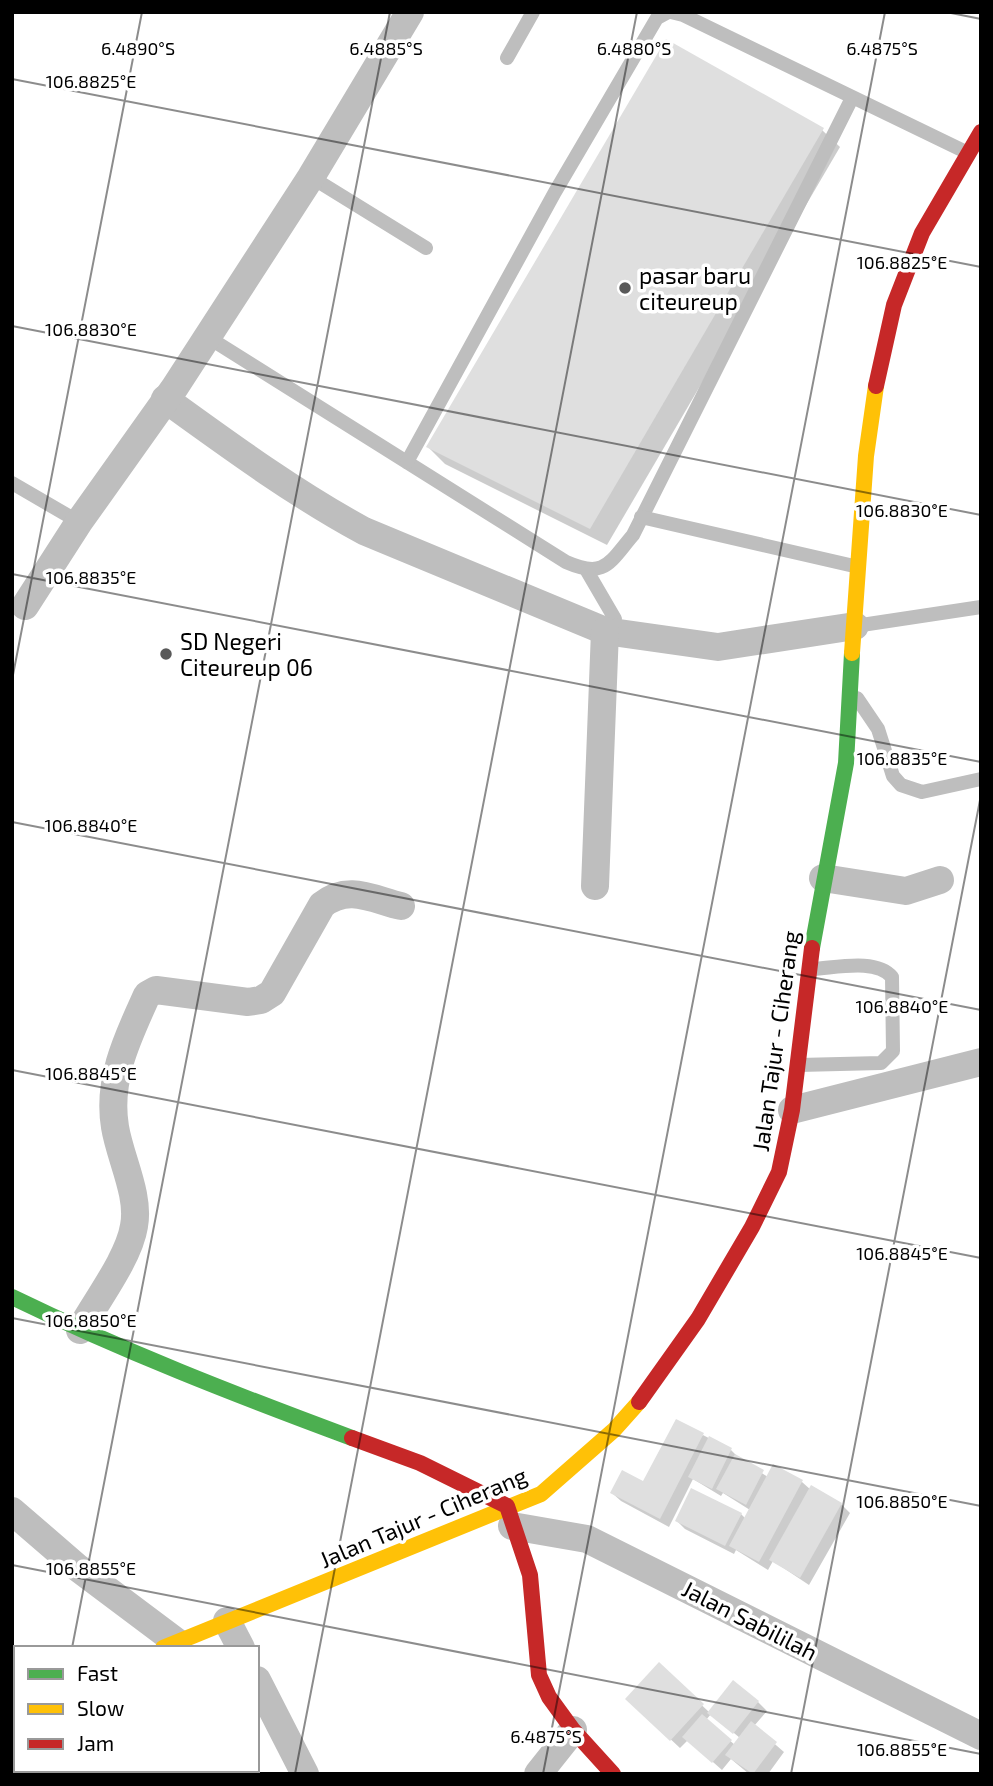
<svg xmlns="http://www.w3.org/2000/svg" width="993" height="1786" viewBox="0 0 993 1786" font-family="'Exo 2',sans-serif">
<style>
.shadow{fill:#0003;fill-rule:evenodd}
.building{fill:#dfdfdf}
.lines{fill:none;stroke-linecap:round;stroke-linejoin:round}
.lane{stroke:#bebebe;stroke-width:14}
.street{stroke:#bebebe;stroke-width:28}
.fast{stroke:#4caf50;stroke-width:16}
.slow{stroke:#ffc107;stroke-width:16}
.jam{stroke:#c62828;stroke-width:16}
.ticks{fill:none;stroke:#000;stroke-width:2;stroke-opacity:0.45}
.poi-dot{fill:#595959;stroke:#fff;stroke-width:2.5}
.labels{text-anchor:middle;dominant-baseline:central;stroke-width:7;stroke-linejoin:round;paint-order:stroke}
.poi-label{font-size:23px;fill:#000;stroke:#fff;text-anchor:start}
.street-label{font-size:23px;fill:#000;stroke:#fff}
.ticks-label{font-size:18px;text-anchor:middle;fill:#000;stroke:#fff;stroke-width:7;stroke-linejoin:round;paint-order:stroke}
</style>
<rect width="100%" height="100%" fill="#fff"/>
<g class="shadow">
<path d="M822 130 840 147 607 545 445 464 428 447Z"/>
<path d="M703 1435 731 1450 740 1459 768 1477 802 1482 811 1490 841 1504 850 1513 809 1585 773 1561 768 1570 736 1550 734 1554 685 1529 677 1521 741 1514 746 1519 750 1510 723 1493 721 1496 693 1479 669 1527 621 1501 612 1493 644 1483Z"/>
<path d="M659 1665 709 1712 758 1702 767 1711 754 1726 784 1752 768 1774H749L731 1759 722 1770 688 1740 680 1748 636 1707ZM711 1714 740 1738 735 1745 706 1720Z"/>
</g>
<g class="building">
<path d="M666 39 824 128 590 529 426 447Z"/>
<path d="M676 1419 704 1433 660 1519 610 1493 622 1470 643 1481Z"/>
<path d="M709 1436 732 1448 712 1489 688 1477Z"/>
<path d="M735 1454 764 1470 746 1505 716 1489Z"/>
<path d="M773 1464 803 1480 759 1562 729 1546Z"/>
<path d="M811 1485 842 1503 800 1578 769 1560Z"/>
<path d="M691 1488 742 1513 725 1546 675 1521Z"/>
<path d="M659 1662 704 1704 670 1741 625 1699Z"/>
<path d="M733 1680 759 1701 733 1734 707 1713Z"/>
<path d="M702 1714 732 1740 712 1763 682 1737Z"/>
<path d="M751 1721 777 1742 753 1774 725 1755Z"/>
</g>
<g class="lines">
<g class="lane">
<path d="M671 12 683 15 966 152"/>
<path d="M507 58 533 12"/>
<path d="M311 177 426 248"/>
<path d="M206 336 566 562C605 579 609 563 633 535L852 98"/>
<path d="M407 462 555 192 657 18 668 12"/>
<path d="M12 483 79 522"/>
<path d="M641 517 854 566"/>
<path d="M587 571 615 619"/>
<path d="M855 626 981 607"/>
<path d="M857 698 878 729 893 776 901 785 922 792 981 779"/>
<path d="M799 1065 881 1063 893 1051 892 977C876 958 835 968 813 969"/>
<path d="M199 1770 200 1774"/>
</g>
<g class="street">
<path d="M165 399C230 446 294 493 364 531L605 631 718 647 855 626"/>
<path d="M25 606 79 522 175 387 311 177 410 12"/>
<path d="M823 878 906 891 940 880"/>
<path d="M595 886 605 631"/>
<path d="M792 1110 981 1062"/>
<path d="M80 1330C96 1301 129 1258 134 1226 140 1195 120 1158 115 1127 107 1079 128 1037 147 995L156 990 248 1002 261 1000 272 993 322 905C348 884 372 899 401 906"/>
<path d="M12 1511 78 1568 178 1643"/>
<path d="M512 1526 587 1539 981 1736"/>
<path d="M227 1621 241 1648"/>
<path d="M257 1680 305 1774"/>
<path d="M538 1774 573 1730"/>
</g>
<g class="fast">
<path d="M812 948 846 763 852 653"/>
<path d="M12 1297C123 1351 236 1395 352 1438"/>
</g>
<g class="slow">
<path d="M852 653 866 456 876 386"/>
<path d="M163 1648 541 1494 614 1430 639 1402"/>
</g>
<g class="jam">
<path d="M876 386 894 305 922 233 981 132"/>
<path d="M639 1402 698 1319 752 1227 779 1172 792 1110 812 948"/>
<path d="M352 1438 420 1463 507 1506 530 1575 539 1675 549 1697 573 1730 613 1774"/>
<path d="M12 1707 16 1706"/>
</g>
</g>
<path class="ticks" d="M946 12 981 19M12 79 981 267M12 326 981 515M12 574 981 762M12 680 142 12M12 822 981 1010M12 1070 981 1258M12 1318 981 1506M12 1565 981 1754M72 1648 390 12M47 1774 48 1770M295 1774 637 12M543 1774 885 12M791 1774 981 795"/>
<g class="poi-dot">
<circle cx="625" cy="288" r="7"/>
<circle cx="166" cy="654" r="7"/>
</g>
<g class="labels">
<g class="poi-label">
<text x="639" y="275">pasar baru<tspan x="639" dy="26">citeureup</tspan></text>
<text x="180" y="641">SD Negeri<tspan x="180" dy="26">Citeureup 06</tspan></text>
</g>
<g class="street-label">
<text transform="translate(775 1041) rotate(-82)">Jalan Tajur - Ciherang</text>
<text transform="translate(423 1517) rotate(-23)">Jalan Tajur - Ciherang</text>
<text transform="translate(750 1620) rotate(27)">Jalan Sabililah</text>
</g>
</g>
<g class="ticks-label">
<text x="386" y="55">6.4885°S</text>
<text x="634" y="55">6.4880°S</text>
<text x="882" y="55">6.4875°S</text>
<text x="138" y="55">6.4890°S</text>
<text x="91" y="88">106.8825°E</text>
<text x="902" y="269">106.8825°E</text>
<text x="91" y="336">106.8830°E</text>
<text x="902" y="517">106.8830°E</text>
<text x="91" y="584">106.8835°E</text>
<text x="902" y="765">106.8835°E</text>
<text x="91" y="832">106.8840°E</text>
<text x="902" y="1013">106.8840°E</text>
<text x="91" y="1080">106.8845°E</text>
<text x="902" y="1260">106.8845°E</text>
<text x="91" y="1327">106.8850°E</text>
<text x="902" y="1508">106.8850°E</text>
<text x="91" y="1575">106.8855°E</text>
<text x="546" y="1743">6.4875°S</text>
<text x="902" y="1756">106.8855°E</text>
</g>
<rect width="993" height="1786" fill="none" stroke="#000000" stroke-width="28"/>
<rect x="14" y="1646" width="245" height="126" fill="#ffffff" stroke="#999999" stroke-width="2"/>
<rect x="28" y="1669" width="35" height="10" fill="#4caf50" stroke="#999999" stroke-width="2"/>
<text x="77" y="1681" font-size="21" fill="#000000">Fast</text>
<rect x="28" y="1704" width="35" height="10" fill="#ffc107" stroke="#999999" stroke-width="2"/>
<text x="77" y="1716" font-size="21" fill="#000000">Slow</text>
<rect x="28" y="1739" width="35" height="10" fill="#c62828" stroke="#999999" stroke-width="2"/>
<text x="77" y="1751" font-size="21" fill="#000000">Jam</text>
</svg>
